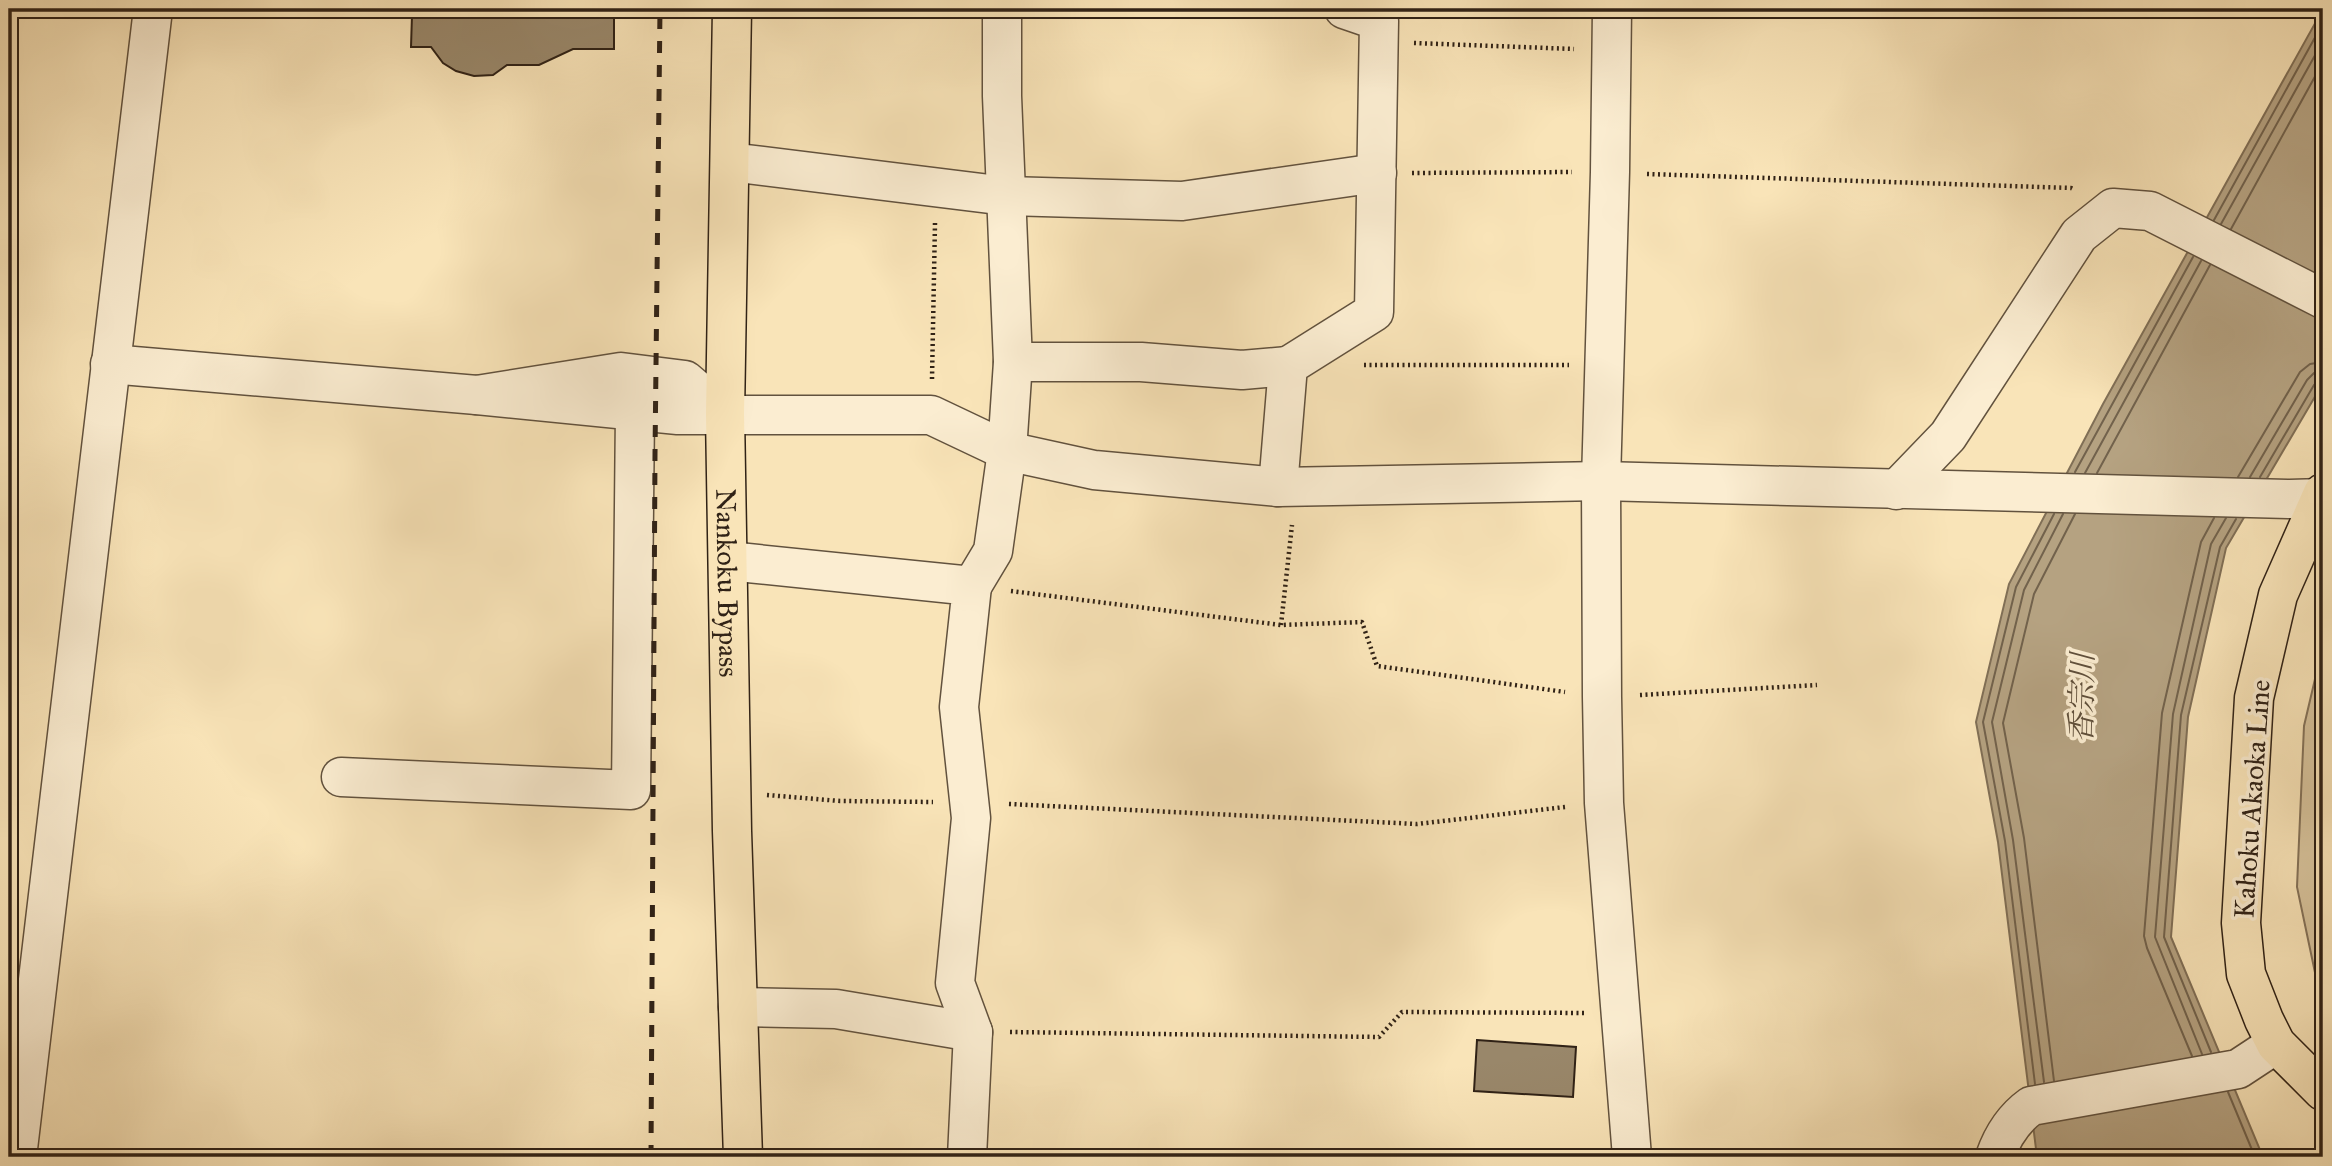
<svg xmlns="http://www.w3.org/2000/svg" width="2332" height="1166" viewBox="0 0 2332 1166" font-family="'IM FELL Great Primer','Noto Serif JP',serif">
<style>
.green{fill:#d7c39c;stroke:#847259;stroke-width:2}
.water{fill:#b5a281;stroke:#806f56;stroke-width:2}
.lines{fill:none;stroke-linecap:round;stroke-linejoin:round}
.shore{stroke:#72624c;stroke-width:2}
.building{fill:#99876a;stroke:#302216;stroke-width:2}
.minor-casing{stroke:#62523e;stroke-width:41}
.major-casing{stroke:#302216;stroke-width:41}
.highway-casing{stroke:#302216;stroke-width:41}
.path{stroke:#302216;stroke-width:4.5;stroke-dasharray:2 3.5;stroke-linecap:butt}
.minor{stroke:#fbedd1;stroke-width:38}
.major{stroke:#f9e4b8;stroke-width:38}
.highway{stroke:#f9e4b8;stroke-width:38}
.rail{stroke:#302216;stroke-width:5;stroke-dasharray:12 12;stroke-linecap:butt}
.labels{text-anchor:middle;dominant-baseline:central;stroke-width:7;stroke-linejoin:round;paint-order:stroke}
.street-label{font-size:28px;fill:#302216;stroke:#fbedd1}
.water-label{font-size:30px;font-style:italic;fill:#5f4f3b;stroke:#fbedd1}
</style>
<rect width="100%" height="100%" fill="#f9e4b8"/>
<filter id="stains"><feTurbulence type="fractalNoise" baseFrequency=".00286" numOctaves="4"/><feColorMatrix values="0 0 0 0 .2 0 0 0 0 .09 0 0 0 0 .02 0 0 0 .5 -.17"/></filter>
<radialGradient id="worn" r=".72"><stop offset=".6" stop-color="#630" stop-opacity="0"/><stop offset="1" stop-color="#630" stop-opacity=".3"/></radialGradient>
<path class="green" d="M2323 645V990L2317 982 2297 887 2304 726Z"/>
<path class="water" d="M2323 9V383L2226 548 2188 717 2171 937 2263 1157H2037L1998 842 1976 722 2009 584 2103 404Z"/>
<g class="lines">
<g class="shore">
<path d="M2214 220 2323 23"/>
<path d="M2221 224 2323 41"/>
<path d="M2231 229 2323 62"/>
<path d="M2075 472 2193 257"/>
<path d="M2085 473 2201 261"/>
<path d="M2097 473 2210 265"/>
<path d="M2238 477 2300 372 2310 364 2323 362"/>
<path d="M2250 477 2307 380 2314 373 2323 372"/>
<path d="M2260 477 2314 385 2323 381"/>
<path d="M2211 1052 2164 937 2181 715 2220 547 2236 519"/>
<path d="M2202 1054 2155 937 2173 714 2211 544 2226 518"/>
<path d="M2192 1056 2147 948 2144 936 2162 713 2201 542 2214 518"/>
<path d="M2054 1081 2024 838 2003 723 2034 594 2075 514"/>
<path d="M2044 1082 2013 840 1992 722 2024 590 2063 514"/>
<path d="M2035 1084 2005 841 1983 722 2016 587 2054 514"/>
<path d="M2228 1092 2255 1157"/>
</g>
</g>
<g class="building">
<path d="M407 9H614V49H573L539 65H507L493 75 474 76 456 71 443 63 431 47H411L412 15Z"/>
<path d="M1477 1040 1576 1047 1573 1097 1474 1091Z"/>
</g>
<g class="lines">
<g class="minor-casing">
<g id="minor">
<path d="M1612 9 1610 172 1601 481 1602 697 1604 803 1632 1157"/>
<path d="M730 162 1006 196 1182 201 1377 173"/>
<path d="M1013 362H1141L1242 370 1288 366"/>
<path d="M110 364 477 395"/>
<path d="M725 414 685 380 621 372 477 395 678 415H931L1007 451 1094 470 1278 487 1601 481 2290 499 2323 498"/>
<path d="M1278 487 1288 366 1374 312 1379 21 1344 9"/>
<path d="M1896 490 1948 436 2079 235 2113 208 2150 211 2323 299"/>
<path d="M728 561 972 586 959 707 971 818 955 983 973 1032 967 1157"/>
<path d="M972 586 993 551 1007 451 1013 362 1002 96V9"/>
<path d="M341 777 631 790 635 411"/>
<path d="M738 1007 836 1009 973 1032"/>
<path d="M17 1157 153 9"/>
<path d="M1995 1157C2002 1137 2013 1119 2031 1106L2238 1069 2276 1044"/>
</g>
</g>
<g class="major-casing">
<path id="major" d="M2323 493 2278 595 2254 698 2241 923 2246 974 2264 1020 2276 1044 2323 1091"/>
</g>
<g class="highway-casing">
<g id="highway">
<path id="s1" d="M732 9 725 414 732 831 743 1157"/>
</g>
</g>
<g class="path">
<path d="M1414 43 1574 49"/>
<path d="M1412 173 1572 172"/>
<path d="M1647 174 2071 188 2075 190"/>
<path d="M1364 365H1569"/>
<path d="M932 379 935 223"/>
<path d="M1011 591 1281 625 1362 622 1377 666 1565 692"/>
<path d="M1281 625 1292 525"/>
<path d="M1640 695 1817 685"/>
<path d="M767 795 840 801 933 802"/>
<path d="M1009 804 1417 824 1565 807"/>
<path d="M1010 1032 1379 1037 1402 1012 1585 1013"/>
</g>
<use href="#minor" class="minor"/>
<use href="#major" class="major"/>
<use href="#highway" class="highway"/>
<path class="rail" d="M651 1157 655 454 660 9"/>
</g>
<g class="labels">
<g class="street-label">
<text stroke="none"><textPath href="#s1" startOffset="574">Nankoku Bypass</textPath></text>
<text transform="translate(2252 799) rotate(-86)">Kahoku Akaoka Line</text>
</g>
<g class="water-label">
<text transform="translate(2082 698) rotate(-89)">香宗川</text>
</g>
</g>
<rect width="2332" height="1166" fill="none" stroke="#f9e4b8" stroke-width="35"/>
<rect x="10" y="10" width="2311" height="1145" fill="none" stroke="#302216" stroke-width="3.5"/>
<rect x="18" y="18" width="2297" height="1131" fill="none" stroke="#302216" stroke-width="2"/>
<rect width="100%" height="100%" filter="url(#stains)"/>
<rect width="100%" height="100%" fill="url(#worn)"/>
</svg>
